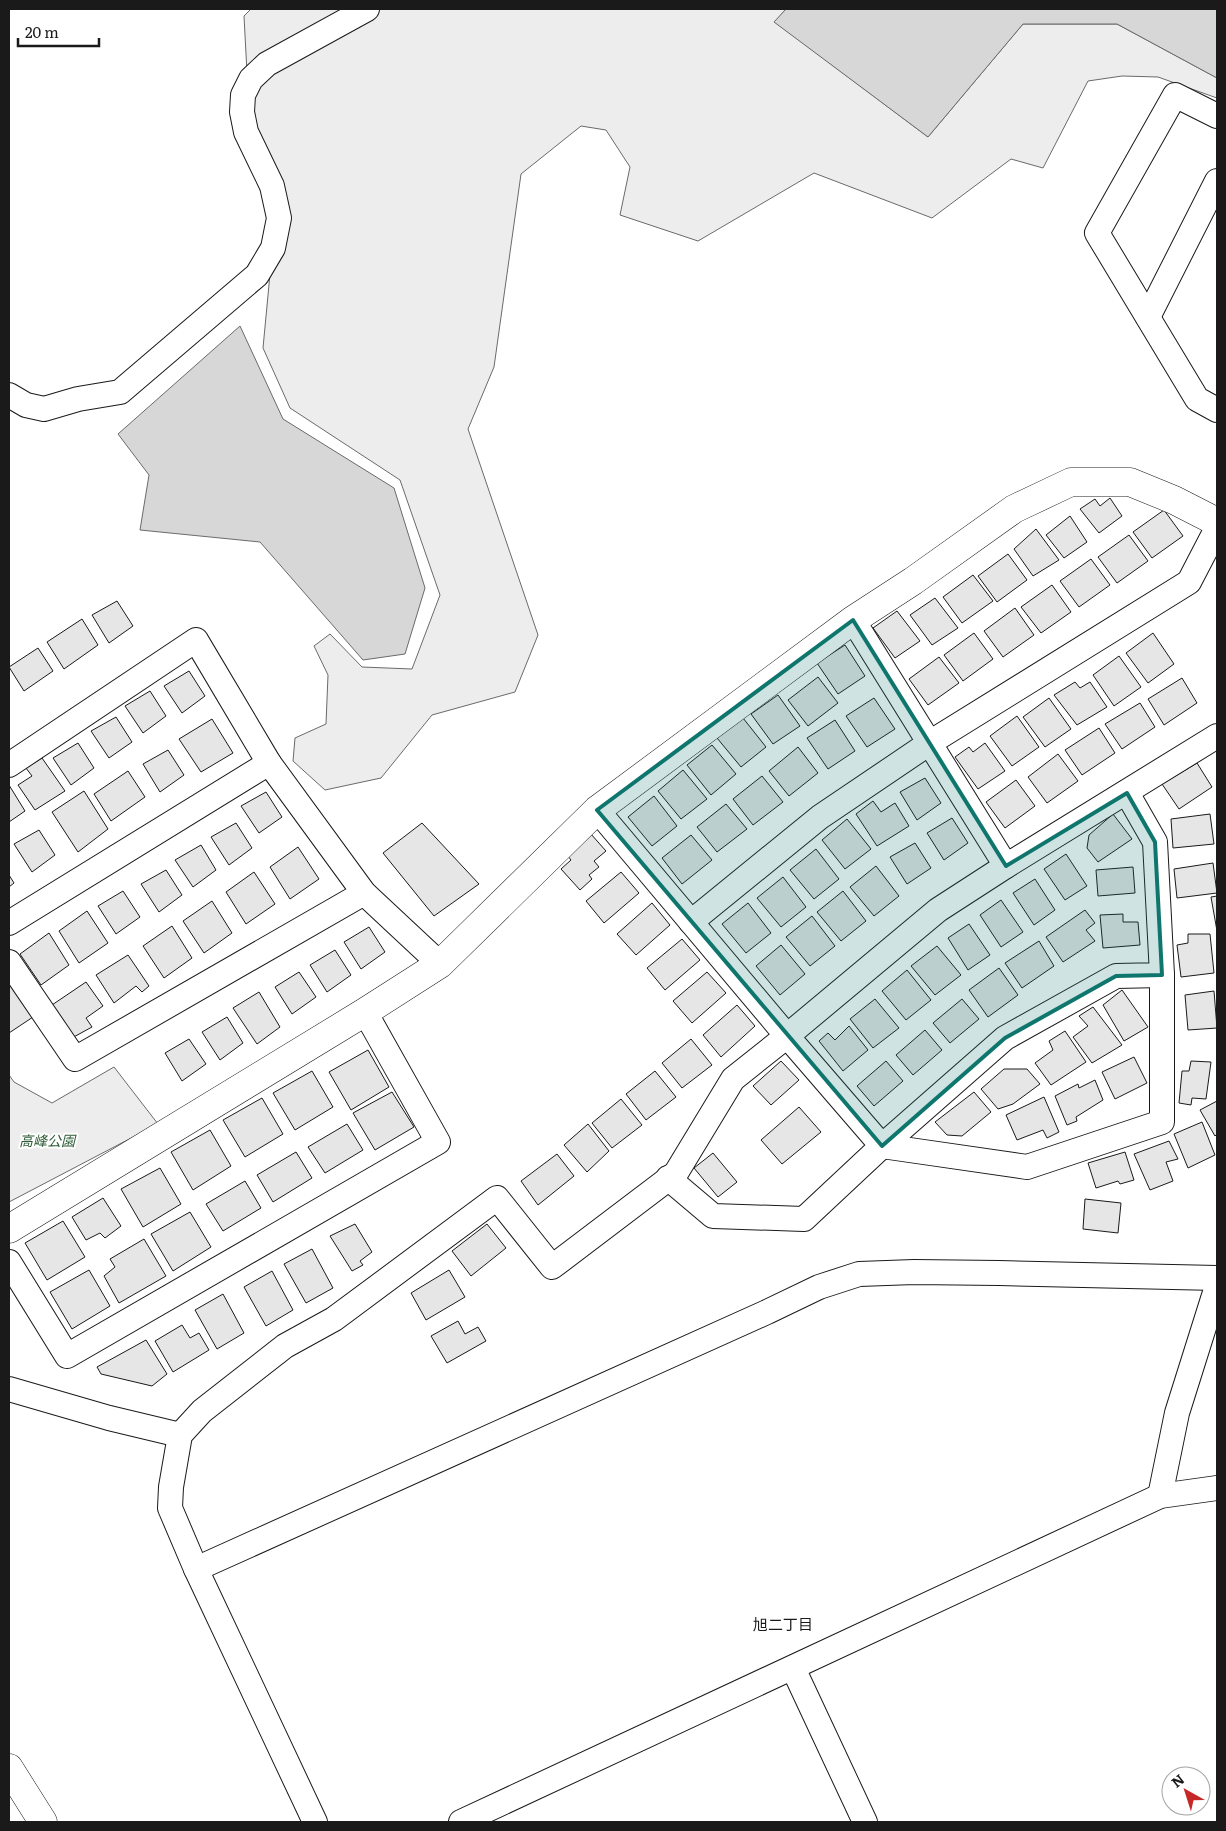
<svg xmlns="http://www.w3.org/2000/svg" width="1226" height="1831" viewBox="0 0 1226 1831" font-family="Literata,'Noto Sans JP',serif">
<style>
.built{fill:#ededed;stroke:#6a6a6a}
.water{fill:#d7d7d7;stroke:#6a6a6a}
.building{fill:#e6e6e6;stroke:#1a1a1a}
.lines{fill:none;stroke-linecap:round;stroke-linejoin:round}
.street-casing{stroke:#1a1a1a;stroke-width:26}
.secondary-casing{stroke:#1a1a1a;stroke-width:29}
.street{stroke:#fff;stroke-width:24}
.secondary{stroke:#fff;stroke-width:28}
.marked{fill:#0f766e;fill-opacity:0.2;stroke:#0f766e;stroke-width:4;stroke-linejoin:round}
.labels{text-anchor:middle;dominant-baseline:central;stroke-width:4;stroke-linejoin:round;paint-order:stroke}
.park-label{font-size:14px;font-style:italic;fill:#2b5a34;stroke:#fff}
.neighbourhood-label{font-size:15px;fill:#1a1a1a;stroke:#fff}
</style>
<rect width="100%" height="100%" fill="#fff"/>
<g class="built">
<path d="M251 9H786L775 22 928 137 1023 24H1117L1217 78V98L1158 77 1122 76 1088 81 1043 168 1011 159 932 218 814 173 698 241 620 215 630 167 606 130 581 126 521 174 494 367 468 429 538 635 515 692 432 715 381 778 325 790 293 761 295 738 326 724 328 675 314 646 330 634 362 667 412 669 440 595 400 480 290 408 263 348 270 274 285 214 249 111 244 16Z"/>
<path d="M114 1067 158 1124 9 1202V1075L14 1082 52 1103Z"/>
</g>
<g class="water">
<path d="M786 9H1217V78L1117 24H1023L928 137 774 22Z"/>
<path d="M240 326 283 419 394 488 425 588 405 654 363 660 260 542 140 530 149 475 118 434Z"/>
</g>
<g class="building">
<path d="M1110 498 1122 516 1099 533 1080 509 1095 499 1100 506Z"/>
<path d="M1164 510 1183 536 1152 558 1133 532Z"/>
<path d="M1070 516 1087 542 1064 558 1046 535Z"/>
<path d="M1036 529 1059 560 1033 576 1014 549Z"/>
<path d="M1129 535 1148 561 1117 583 1098 557Z"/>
<path d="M1008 554 1027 580 997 602 978 576Z"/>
<path d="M1091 559 1110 585 1079 607 1060 581Z"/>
<path d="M973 575 993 601 962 623 943 597Z"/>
<path d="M1052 585 1071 612 1041 633 1021 607Z"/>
<path d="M935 598 958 628 932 645 910 615Z"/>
<path d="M117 601 133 626 109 643 92 615Z"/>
<path d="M1015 608 1034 635 1003 657 984 631Z"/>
<path d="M897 611 920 641 895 658 873 628Z"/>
<path d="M82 619 98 645 64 669 47 642Z"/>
<path d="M974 633 993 659 963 681 944 655Z"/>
<path d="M1153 633 1174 664 1148 683 1126 653Z"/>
<path d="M845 645 865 676 838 694 817 663Z"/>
<path d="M38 648 53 671 24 691 9 667Z"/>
<path d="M1119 656 1141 687 1114 706 1093 675Z"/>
<path d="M939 657 959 683 928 705 909 679Z"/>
<path d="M189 671 205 696 182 713 164 686Z"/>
<path d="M818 677 838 703 808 726 788 700Z"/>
<path d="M1182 678 1197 703 1164 725 1148 699Z"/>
<path d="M1075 682 1080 688 1090 682 1107 707 1077 725 1054 695Z"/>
<path d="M150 691 166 716 143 733 125 706Z"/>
<path d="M778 695 800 726 773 744 751 714Z"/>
<path d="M874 698 895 729 867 747 846 716Z"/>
<path d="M1049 698 1071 729 1045 747 1023 717Z"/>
<path d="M1140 703 1155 727 1122 749 1105 724Z"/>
<path d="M1017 716 1039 747 1012 766 990 736Z"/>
<path d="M116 717 132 742 109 758 91 731Z"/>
<path d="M743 718 766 747 741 767 717 738Z"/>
<path d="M212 719 233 753 201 772 179 739Z"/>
<path d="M835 720 855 751 828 769 807 738Z"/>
<path d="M1099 728 1115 753 1082 775 1065 750Z"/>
<path d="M78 743 94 768 71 785 53 758Z"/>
<path d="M985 743 1005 771 978 789 955 757 969 747 973 752Z"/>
<path d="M712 745 736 774 711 795 687 765Z"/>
<path d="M798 747 818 773 789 796 769 771Z"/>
<path d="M168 750 184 775 160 792 143 764Z"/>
<path d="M1058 754 1078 781 1047 803 1028 777Z"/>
<path d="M42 758 65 791 35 810 18 785 32 776 26 768Z"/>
<path d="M1197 763 1212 787 1179 809 1162 784Z"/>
<path d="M683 770 707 799 681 819 658 791Z"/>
<path d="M128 771 145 797 111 821 94 794Z"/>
<path d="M762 776 783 802 753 825 733 799Z"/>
<path d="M925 778 941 803 917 820 900 792Z"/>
<path d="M1016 780 1035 806 1005 828 986 802Z"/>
<path d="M9 785 25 811 9 822Z"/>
<path d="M84 791 108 829 78 852 52 812Z"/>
<path d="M266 792 282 817 259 833 241 806Z"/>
<path d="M654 796 677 826 652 846 628 817Z"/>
<path d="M873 801 881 812 895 803 909 826 877 846 856 814Z"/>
<path d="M726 804 747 829 717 852 697 827Z"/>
<path d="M1113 814 1132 839 1098 862 1087 848 1089 835Z"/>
<path d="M1210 814 1214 844 1173 848 1171 819Z"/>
<path d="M952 818 968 843 944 860 927 833Z"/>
<path d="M847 819 871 849 845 869 822 840Z"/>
<path d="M236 823 252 848 229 865 211 837Z"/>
<path d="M422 823 479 884 434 916 383 853Z"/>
<path d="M39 830 55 855 32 872 14 844Z"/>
<path d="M590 833 606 851 594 861 599 867 589 875 592 879 580 890 561 869 571 860 567 855Z"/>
<path d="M691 835 712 860 682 884 662 858Z"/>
<path d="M915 843 931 868 907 884 890 857Z"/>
<path d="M201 845 216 870 193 887 175 860Z"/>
<path d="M298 847 319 879 290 899 270 867Z"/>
<path d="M816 849 839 879 814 899 790 870Z"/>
<path d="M1066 854 1087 886 1065 900 1044 869Z"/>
<path d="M1213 863 1217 893 1177 898 1174 869Z"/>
<path d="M876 866 899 896 874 916 850 887Z"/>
<path d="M1133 867 1135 893 1098 896 1096 870Z"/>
<path d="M166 870 182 895 159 912 141 884Z"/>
<path d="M254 872 275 904 246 924 226 892Z"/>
<path d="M621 872 639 893 604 923 586 901Z"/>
<path d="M9 875 14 883 9 887Z"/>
<path d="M783 877 806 907 781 927 757 898Z"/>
<path d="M1035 879 1055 910 1034 925 1013 893Z"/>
<path d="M123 891 140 917 116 934 98 906Z"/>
<path d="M843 891 866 921 841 941 817 912Z"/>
<path d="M1217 896V931L1211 897Z"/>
<path d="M1001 900 1023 932 1001 947 980 915Z"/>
<path d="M212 901 232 933 204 953 183 921Z"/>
<path d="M652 903 670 925 636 955 617 934Z"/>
<path d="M748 903 771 933 746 953 722 924Z"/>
<path d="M1085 910 1095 923 1086 930 1095 941 1063 962 1046 937Z"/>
<path d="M87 911 108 943 79 963 59 931Z"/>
<path d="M1123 914V922H1138L1140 945 1103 948 1100 915Z"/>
<path d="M812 916 835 946 810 966 786 937Z"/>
<path d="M969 924 990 955 968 970 948 938Z"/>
<path d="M172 926 192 958 164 978 143 946Z"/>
<path d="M369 927 385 952 361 969 344 942Z"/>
<path d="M49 933 69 965 41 985 20 954Z"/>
<path d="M1188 934H1210L1214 973 1181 977 1177 945 1188 943Z"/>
<path d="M682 939 700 960 665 990 647 968Z"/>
<path d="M1039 941 1054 966 1022 988 1005 963Z"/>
<path d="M781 945 805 974 780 995 756 966Z"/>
<path d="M937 946 961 975 935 995 911 966Z"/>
<path d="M335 950 351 975 327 992 310 965Z"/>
<path d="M128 955 149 986 142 992 136 986 114 1003 96 975Z"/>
<path d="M999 968 1018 995 988 1017 969 990Z"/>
<path d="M907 970 931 1000 906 1020 882 991Z"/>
<path d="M299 972 316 997 292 1014 275 987Z"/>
<path d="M707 972 726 993 692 1023 673 1001Z"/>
<path d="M13 982 36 1015 9 1033V985Z"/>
<path d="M86 982 103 1006 86 1018 92 1027 70 1039 49 1007Z"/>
<path d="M1122 990 1148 1027 1124 1041 1103 1005Z"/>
<path d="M1214 991 1217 1028 1188 1030 1185 995Z"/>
<path d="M259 992 280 1027 257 1044 233 1008Z"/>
<path d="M875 999 899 1028 873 1048 850 1019Z"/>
<path d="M962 999 979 1019 950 1043 933 1023Z"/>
<path d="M737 1005 755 1026 721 1057 703 1035Z"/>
<path d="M1093 1007 1122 1045 1092 1063 1073 1037 1088 1026 1079 1016Z"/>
<path d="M227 1017 243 1043 220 1060 202 1032Z"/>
<path d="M849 1026 868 1050 843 1071 819 1041 828 1033 835 1040Z"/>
<path d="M925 1030 942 1050 913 1075 896 1055Z"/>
<path d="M1065 1031 1086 1062 1051 1085 1035 1063 1053 1050 1049 1041Z"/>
<path d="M189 1039 206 1064 182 1081 165 1053Z"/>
<path d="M691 1039 712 1065 682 1088 662 1063Z"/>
<path d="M368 1050 389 1087 351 1110 329 1072Z"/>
<path d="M1134 1057 1147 1083 1115 1099 1102 1072Z"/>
<path d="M781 1061 799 1080 771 1105 753 1086Z"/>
<path d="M886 1061 903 1081 874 1106 857 1086Z"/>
<path d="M1191 1061 1211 1062 1206 1099 1192 1098 1191 1105 1179 1103 1182 1071H1189Z"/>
<path d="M1004 1069H1027L1040 1084 1013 1104 998 1109 981 1089Z"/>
<path d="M312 1071 333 1107 295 1130 273 1093Z"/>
<path d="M655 1071 676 1097 646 1120 626 1094Z"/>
<path d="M1095 1080 1103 1100 1076 1117 1077 1121 1067 1125 1055 1096 1078 1084 1079 1088Z"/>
<path d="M392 1092 414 1127 375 1150 353 1113Z"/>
<path d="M974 1092 991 1112 962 1136 947 1135 935 1122Z"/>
<path d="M1044 1097 1059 1132 1047 1138 1043 1130 1017 1140 1006 1115Z"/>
<path d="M262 1098 283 1134 245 1157 223 1120Z"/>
<path d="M621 1099 642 1125 612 1148 592 1123Z"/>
<path d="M1217 1101V1134L1215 1136 1200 1110Z"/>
<path d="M799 1107 821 1132 782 1164 761 1140Z"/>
<path d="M1202 1122 1215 1155 1188 1168 1174 1134Z"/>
<path d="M347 1124 363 1150 325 1173 308 1147Z"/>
<path d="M588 1124 609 1151 587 1172 564 1145Z"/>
<path d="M210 1130 231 1166 193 1190 171 1152Z"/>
<path d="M1169 1141 1178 1159 1166 1162 1173 1181 1150 1190 1134 1154Z"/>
<path d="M296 1152 312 1178 273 1202 257 1175Z"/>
<path d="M1125 1152 1134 1180 1120 1184 1118 1181 1096 1188 1088 1163Z"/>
<path d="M713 1153 737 1182 718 1197 694 1168Z"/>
<path d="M557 1154 574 1176 538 1205 521 1181Z"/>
<path d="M160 1168 181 1204 143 1227 121 1189Z"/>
<path d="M245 1181 261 1208 223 1231 206 1204Z"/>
<path d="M103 1198 121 1226 105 1238 100 1233 86 1240 72 1217Z"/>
<path d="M1085 1199 1121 1203 1118 1233 1083 1229Z"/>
<path d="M190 1212 211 1247 173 1271 151 1234Z"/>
<path d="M63 1221 85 1257 47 1280 25 1243Z"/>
<path d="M355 1224 372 1252 360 1261 363 1265 352 1271 330 1236Z"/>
<path d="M487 1224 506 1248 471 1276 452 1251Z"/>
<path d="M144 1239 166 1276 119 1303 104 1276 115 1267 110 1259Z"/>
<path d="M312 1249 333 1288 306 1303 284 1264Z"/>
<path d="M89 1270 110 1306 72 1329 50 1292Z"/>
<path d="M449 1270 465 1297 426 1320 411 1293Z"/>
<path d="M272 1271 293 1310 266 1326 244 1287Z"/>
<path d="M223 1294 244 1333 217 1349 195 1310Z"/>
<path d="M458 1321 465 1334 478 1327 486 1341 447 1363 431 1336Z"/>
<path d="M182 1325 190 1338 199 1333 209 1350 173 1372 155 1341Z"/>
<path d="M146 1340 167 1374 152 1386 101 1374 97 1367Z"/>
</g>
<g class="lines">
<g class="street-casing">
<g id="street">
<path d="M1217 116 1175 95 1097 233 1197 399 1217 410"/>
<path d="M1148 317 1217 181"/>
<path d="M9 395 26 405 44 409 78 399 120 392 257 275 273 248 279 218 272 186 246 132 242 112 243 95 251 79 267 64 367 9"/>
<path d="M853 620 1006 866 1217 736"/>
<path d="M9 765 196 640 269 763 364 893 440 964"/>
<path d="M1006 866 938 910 787 1036 882 1146 1027 1167 1162 1122V975"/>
<path d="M691 922 820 817 931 742 1189 582 1217 528"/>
<path d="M9 923 269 763"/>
<path d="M9 962 75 1059 364 893"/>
<path d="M668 1178 713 1216 804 1219 882 1146 1005 1038 1116 976 1162 975 1155 842 1127 793"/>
<path d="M9 1262 67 1356 438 1142 365 1012"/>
<path d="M9 1389 109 1418 180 1435"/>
<path d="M1160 1496 1177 1413 1217 1286"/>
<path d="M196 1569 767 1312 819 1287 859 1274 914 1272 999 1273 1217 1278"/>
<path d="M793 1668 865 1822"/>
<path d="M315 1822 196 1569 170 1508 171 1487 180 1435 202 1411 285 1346 334 1319 497 1198 552 1267 676 1173 733 1079 787 1036 597 810"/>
<path d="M461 1822 1160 1496 1217 1488"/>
</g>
</g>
<g class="secondary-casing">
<g id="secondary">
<path d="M9 1229 365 1012 440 964 597 810 853 620 913 581 1014 509 1071 482H1130L1174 500 1217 522"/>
<path d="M9 1768 43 1822"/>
</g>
</g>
<use href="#street" class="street"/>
<use href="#secondary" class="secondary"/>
</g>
<path class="marked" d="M853 620 1006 866 1127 793 1155 842 1162 975 1116 976 1005 1038 882 1146 597 810Z"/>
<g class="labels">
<g class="park-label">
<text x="47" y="1140">高峰公園</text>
</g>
<g class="neighbourhood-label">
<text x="783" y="1623">旭二丁目</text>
</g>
</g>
<rect width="1226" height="1831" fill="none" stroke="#1a1a1a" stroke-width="20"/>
<g transform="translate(1186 1791) rotate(321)"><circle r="24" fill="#ffffff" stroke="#a3a3a3"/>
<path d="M0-4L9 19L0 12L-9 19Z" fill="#c62828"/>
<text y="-8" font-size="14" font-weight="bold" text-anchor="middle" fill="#1a1a1a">N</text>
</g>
<path d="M18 38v8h81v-8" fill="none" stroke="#1a1a1a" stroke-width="2.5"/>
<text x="25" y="38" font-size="15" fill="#1a1a1a" stroke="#ffffff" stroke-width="4" paint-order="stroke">20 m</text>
</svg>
